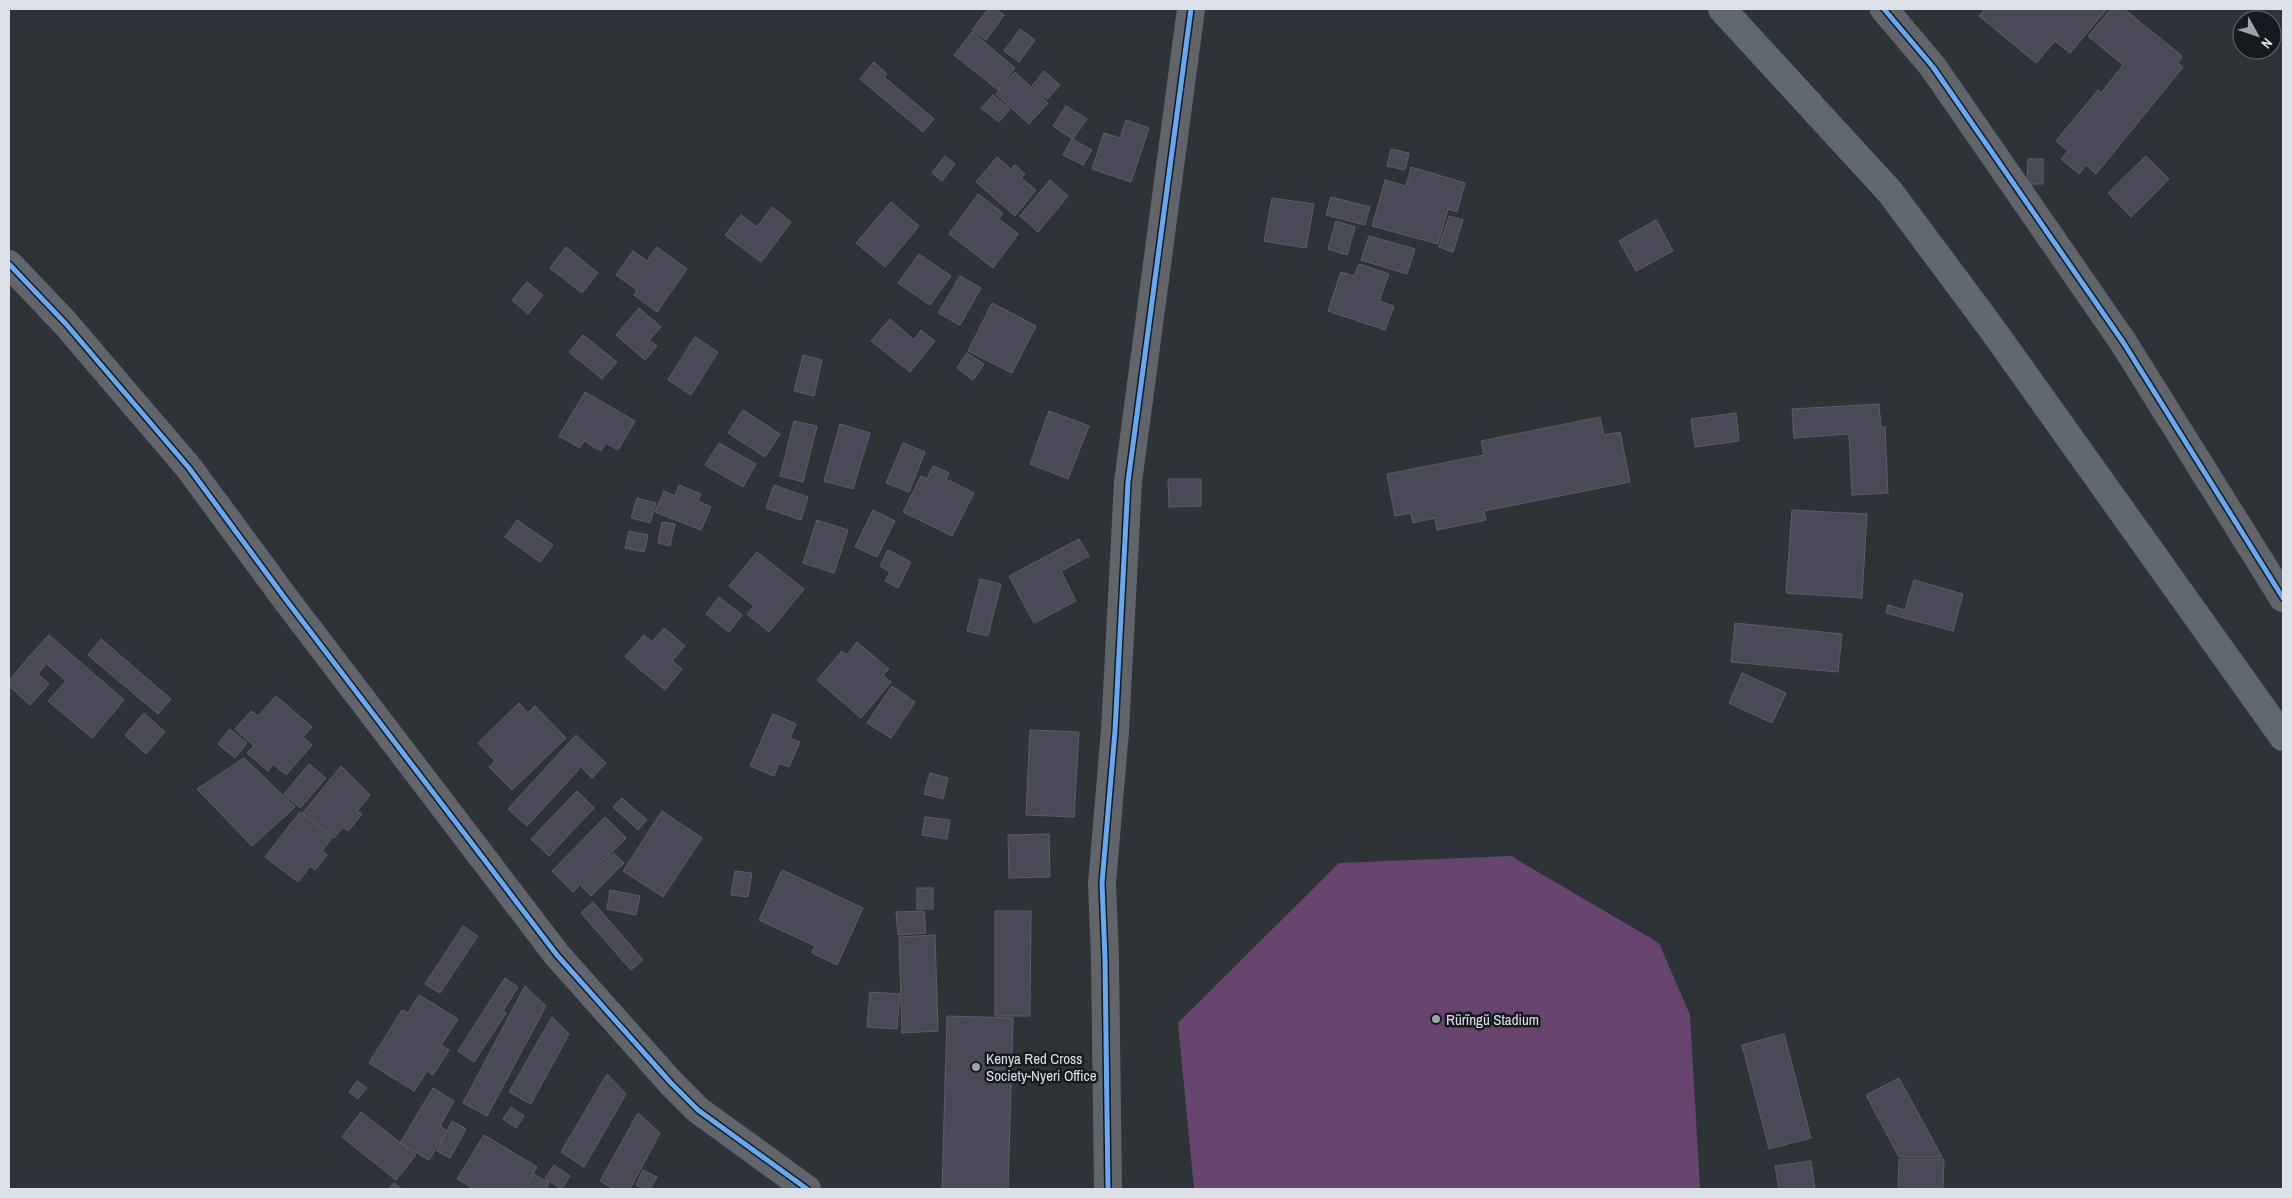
<svg xmlns="http://www.w3.org/2000/svg" width="2292" height="1198" viewBox="0 0 2292 1198" font-family="'Archivo Narrow',sans-serif">
<style>
.green{fill:#67456f}
.building{fill:#494957;stroke:#5d5f64}
.lines{fill:none;stroke-linecap:round;stroke-linejoin:round}
.minor{stroke:#616468;stroke-width:28}
.secondary{stroke:#61686d;stroke-width:28}
.cycleway-casing{stroke:#161a1e;stroke-width:8}
.cycleway{stroke:#66a8f1;stroke-width:5}
.poi-dot{fill:#9fa4aa;stroke:#161a1e;stroke-width:2}
.labels{text-anchor:middle;dominant-baseline:central;stroke-width:5;stroke-linejoin:round;paint-order:stroke}
.poi-label{font-size:15px;fill:#dce1e7;stroke:#161a1e;text-anchor:start}
</style>
<rect width="100%" height="100%" fill="#2e3338"/>
<path class="green" d="M1511 856 1659 943 1690 1015 1700 1189H1194L1178 1023 1339 863Z"/>
<g class="building">
<path d="M988 9H995L1004 15 986 40 972 30Z"/>
<path d="M1985 9H2107L2070 53 2055 41 2036 63 1979 16Z"/>
<path d="M2111 9H2124L2182 56 2178 63 2183 67 2096 174 2086 165 2079 174 2061 159 2068 151 2056 141 2098 90 2101 93 2123 65 2088 36Z"/>
<path d="M1020 29 1035 40 1019 62 1004 51Z"/>
<path d="M972 32 1015 68 998 90 954 55Z"/>
<path d="M874 62 887 74 884 77 934 119 923 132 860 79Z"/>
<path d="M1044 71 1060 85 1047 99 1032 86Z"/>
<path d="M1015 72 1048 103 1029 124 996 94Z"/>
<path d="M993 95 1010 109 999 122 981 108Z"/>
<path d="M1066 106 1087 119 1073 139 1053 126Z"/>
<path d="M1126 120 1149 128 1131 182 1092 169 1104 133 1120 138Z"/>
<path d="M1072 139 1092 150 1083 165 1063 155Z"/>
<path d="M1391 149 1409 153 1405 170 1387 166Z"/>
<path d="M945 156 955 164 942 181 932 173Z"/>
<path d="M2146 156 2169 179 2131 217 2108 193Z"/>
<path d="M997 157 1011 169 1015 165 1025 174 1021 178 1036 190 1015 216 976 182Z"/>
<path d="M2028 159H2043V184H2027Z"/>
<path d="M1411 167 1465 183 1457 212 1448 209 1438 244 1372 226 1385 180 1406 186Z"/>
<path d="M1050 180 1068 196 1038 232 1020 216Z"/>
<path d="M978 194 1003 213 999 219 1018 234 993 268 949 234Z"/>
<path d="M1331 197 1370 207 1365 225 1326 215Z"/>
<path d="M1272 198 1314 204 1306 248 1264 241Z"/>
<path d="M891 202 919 226 885 267 856 243Z"/>
<path d="M772 207 791 222 761 262 725 235 741 215 757 227Z"/>
<path d="M1449 216 1463 220 1453 252 1439 247Z"/>
<path d="M1656 220 1673 251 1636 271 1619 241Z"/>
<path d="M1336 221 1355 227 1347 255 1328 249Z"/>
<path d="M1369 236 1415 249 1407 274 1361 260Z"/>
<path d="M566 247 598 273 582 293 550 268Z"/>
<path d="M657 247 687 269 657 312 634 295 637 290 616 275 633 251 647 261Z"/>
<path d="M919 254 951 276 930 305 898 283Z"/>
<path d="M1359 264 1389 274 1379 301 1394 306 1385 330 1328 311 1341 272 1354 276Z"/>
<path d="M960 276 981 288 960 325 938 313Z"/>
<path d="M527 282 543 295 528 314 512 300Z"/>
<path d="M992 303 1036 326 1012 373 968 351Z"/>
<path d="M639 308 661 327 649 340 657 346 645 360 616 335Z"/>
<path d="M890 319 914 340 921 330 935 341 910 372 871 341Z"/>
<path d="M583 335 617 362 602 379 569 352Z"/>
<path d="M695 337 718 352 691 395 668 380Z"/>
<path d="M967 353 984 364 973 380 957 368Z"/>
<path d="M803 355 822 360 814 396 794 391Z"/>
<path d="M585 392 635 421 618 450 606 443 601 451 584 441 580 448 559 436Z"/>
<path d="M1879 404 1881 427H1885L1888 493 1852 495 1849 434 1794 438 1792 409Z"/>
<path d="M743 410 780 434 765 457 728 433Z"/>
<path d="M1049 411 1089 426 1068 479 1030 464Z"/>
<path d="M1736 413 1739 441 1695 447 1691 419Z"/>
<path d="M1600 417 1604 435 1620 432 1630 482 1484 511 1486 520 1437 530 1435 518 1413 523 1411 513 1395 516 1387 474 1484 455 1481 441Z"/>
<path d="M794 421 817 426 803 482 780 476Z"/>
<path d="M840 424 870 433 853 489 824 481Z"/>
<path d="M719 443 756 464 743 487 705 465Z"/>
<path d="M903 443 925 452 909 492 886 483Z"/>
<path d="M933 466 949 473 946 479 974 493 952 536 903 512 921 476 927 479Z"/>
<path d="M1168 479H1201V506L1169 507Z"/>
<path d="M679 485 701 494 698 501 711 507 701 530 655 512 664 491 675 496Z"/>
<path d="M774 485 808 497 801 520 766 508Z"/>
<path d="M637 498 656 503 650 523 631 518Z"/>
<path d="M873 510 895 521 877 557 855 547Z"/>
<path d="M1792 510 1867 514 1862 598 1786 593Z"/>
<path d="M517 520 553 545 540 562 505 537Z"/>
<path d="M817 520 848 530 834 573 803 563Z"/>
<path d="M662 522 675 524 670 546 658 543Z"/>
<path d="M629 531 648 535 644 552 625 548Z"/>
<path d="M1079 539 1089 556 1061 571 1076 601 1034 623 1009 576Z"/>
<path d="M888 550 911 562 898 588 885 581 890 572 880 566Z"/>
<path d="M757 552 804 589 769 632 747 614 754 606 729 586Z"/>
<path d="M980 579 1001 584 988 636 967 631Z"/>
<path d="M1914 580 1963 594 1953 631 1886 613 1888 605 1905 610Z"/>
<path d="M719 597 742 615 729 632 706 614Z"/>
<path d="M1735 623 1842 634 1838 672 1731 662Z"/>
<path d="M664 628 685 646 672 661 682 669 665 690 625 657 644 635 652 642Z"/>
<path d="M49 635 124 700 92 738 48 701 66 681 33 652Z"/>
<path d="M101 639 171 699 158 714 88 655Z"/>
<path d="M857 642 889 669 883 675 891 682 861 718 817 680 842 651 847 655Z"/>
<path d="M32 653 45 665 38 674 49 684 30 705 9 686V681Z"/>
<path d="M1742 673 1786 693 1772 723 1729 703Z"/>
<path d="M892 686 915 702 891 738 867 723Z"/>
<path d="M276 696 312 727 303 737 312 745 286 775 273 764 268 771 247 753 254 746 235 729 251 711 258 716Z"/>
<path d="M519 703 528 713 535 706 566 738 512 790 489 767 495 761 478 743Z"/>
<path d="M144 713 165 732 146 754 125 735Z"/>
<path d="M773 714 796 724 790 738 800 742 789 767 779 763 774 776 750 766Z"/>
<path d="M230 729 247 743 235 758 218 744Z"/>
<path d="M1030 730 1079 732 1074 817 1026 815Z"/>
<path d="M576 735 606 763 592 778 581 767 527 826 508 809Z"/>
<path d="M244 758 295 807 252 846 197 789Z"/>
<path d="M309 764 326 778 300 808 284 794Z"/>
<path d="M341 766 370 795 357 811 362 814 348 831 343 827 334 838 303 813Z"/>
<path d="M930 773 948 778 943 799 924 794Z"/>
<path d="M577 791 594 808 549 856 531 839Z"/>
<path d="M622 798 647 820 638 830 613 807Z"/>
<path d="M662 811 702 838 663 897 623 871Z"/>
<path d="M300 812 332 838 322 851 327 855 315 870 310 866 298 882 265 857Z"/>
<path d="M605 817 626 838 573 892 552 871Z"/>
<path d="M925 817 950 820 947 839 922 835Z"/>
<path d="M1049 834 1050 877 1009 878 1008 835Z"/>
<path d="M614 853 624 863 591 896 581 886Z"/>
<path d="M782 870 863 908 837 965 812 953 815 946 759 920Z"/>
<path d="M735 871 752 873 748 897 731 895Z"/>
<rect x="917" y="888" width="16" height="21"/>
<path d="M610 890 640 896 636 915 607 909Z"/>
<path d="M593 902 643 960 631 970 581 913Z"/>
<path d="M924 911 926 933 898 935 896 912Z"/>
<path d="M995 911H1031L1030 1016H995Z"/>
<path d="M463 926 478 936 440 993 425 984Z"/>
<path d="M935 935 938 1031 902 1033 899 937Z"/>
<path d="M505 978 518 987 503 1011 506 1013 474 1062 458 1051Z"/>
<path d="M525 986 546 1006 487 1116 463 1103Z"/>
<path d="M870 992 900 994 897 1029 867 1027Z"/>
<path d="M419 995 458 1019 441 1045 449 1050 433 1075 427 1071 414 1091 369 1063 402 1010 408 1013Z"/>
<path d="M947 1016 1013 1018 1008 1189H942Z"/>
<path d="M552 1017 569 1034 531 1104 509 1092Z"/>
<path d="M1784 1034 1811 1138 1769 1149 1742 1045Z"/>
<path d="M607 1074 626 1094 584 1167 561 1152Z"/>
<path d="M1899 1078 1942 1157H1899L1866 1095Z"/>
<path d="M357 1081 367 1088 358 1099 349 1092Z"/>
<path d="M433 1088 454 1101 440 1126 447 1131 429 1160 400 1143Z"/>
<path d="M511 1107 524 1116 516 1128 503 1119Z"/>
<path d="M361 1112 416 1155 396 1180 342 1137Z"/>
<path d="M638 1113 660 1133 630 1189H614L600 1181Z"/>
<path d="M452 1121 466 1129 450 1158 437 1151Z"/>
<path d="M484 1135 537 1167 523 1189H474L457 1179Z"/>
<path d="M1899 1159H1944L1943 1189H1898Z"/>
<path d="M1811 1161 1815 1189H1779L1775 1166Z"/>
<path d="M554 1165 570 1176 562 1189 545 1179Z"/>
<path d="M643 1170 657 1177 650 1189H644L636 1185Z"/>
<path d="M534 1174 549 1183 546 1189H525Z"/>
<path d="M394 1183 402 1189H389Z"/>
</g>
<g class="lines">
<g class="minor">
<path d="M1884 9 1933 67 2123 342 2283 598"/>
<path d="M9 264 66 324 189 468 287 601 557 955 671 1083 698 1110 807 1189"/>
<path d="M1108 1189 1105 959 1102 883 1115 731 1128 482 1191 9"/>
</g>
<path class="secondary" d="M1722 9 1890 192 1992 329 2283 737"/>
<g class="cycleway-casing">
<g id="cycleway">
<path d="M1884 9 1933 67 2123 342 2283 598"/>
<path d="M9 264 66 324 189 468 287 601 557 955 671 1083 698 1110 807 1189"/>
<path d="M1108 1189 1105 959 1102 883 1115 731 1128 482 1191 9"/>
</g>
</g>
<use href="#cycleway" class="cycleway"/>
</g>
<g class="poi-dot">
<circle cx="1436" cy="1019" r="5"/>
<circle cx="976" cy="1067" r="5"/>
</g>
<g class="labels">
<g class="poi-label">
<text x="1446" y="1019">Rũrĩngũ Stadium</text>
<text x="986" y="1058">Kenya Red Cross<tspan x="986" dy="17">Society-Nyeri Office</tspan></text>
</g>
</g>
<rect width="2292" height="1198" fill="none" stroke="#dce1e7" stroke-width="20"/>
<g transform="translate(2257 35) rotate(130)"><circle r="24" fill="#161a1e" stroke="#656a6e"/>
<path d="M0-4L9 19L0 12L-9 19Z" fill="#9fa4aa"/>
<text y="-8" font-size="14" font-weight="bold" text-anchor="middle" fill="#dce1e7">N</text>
</g>
</svg>
